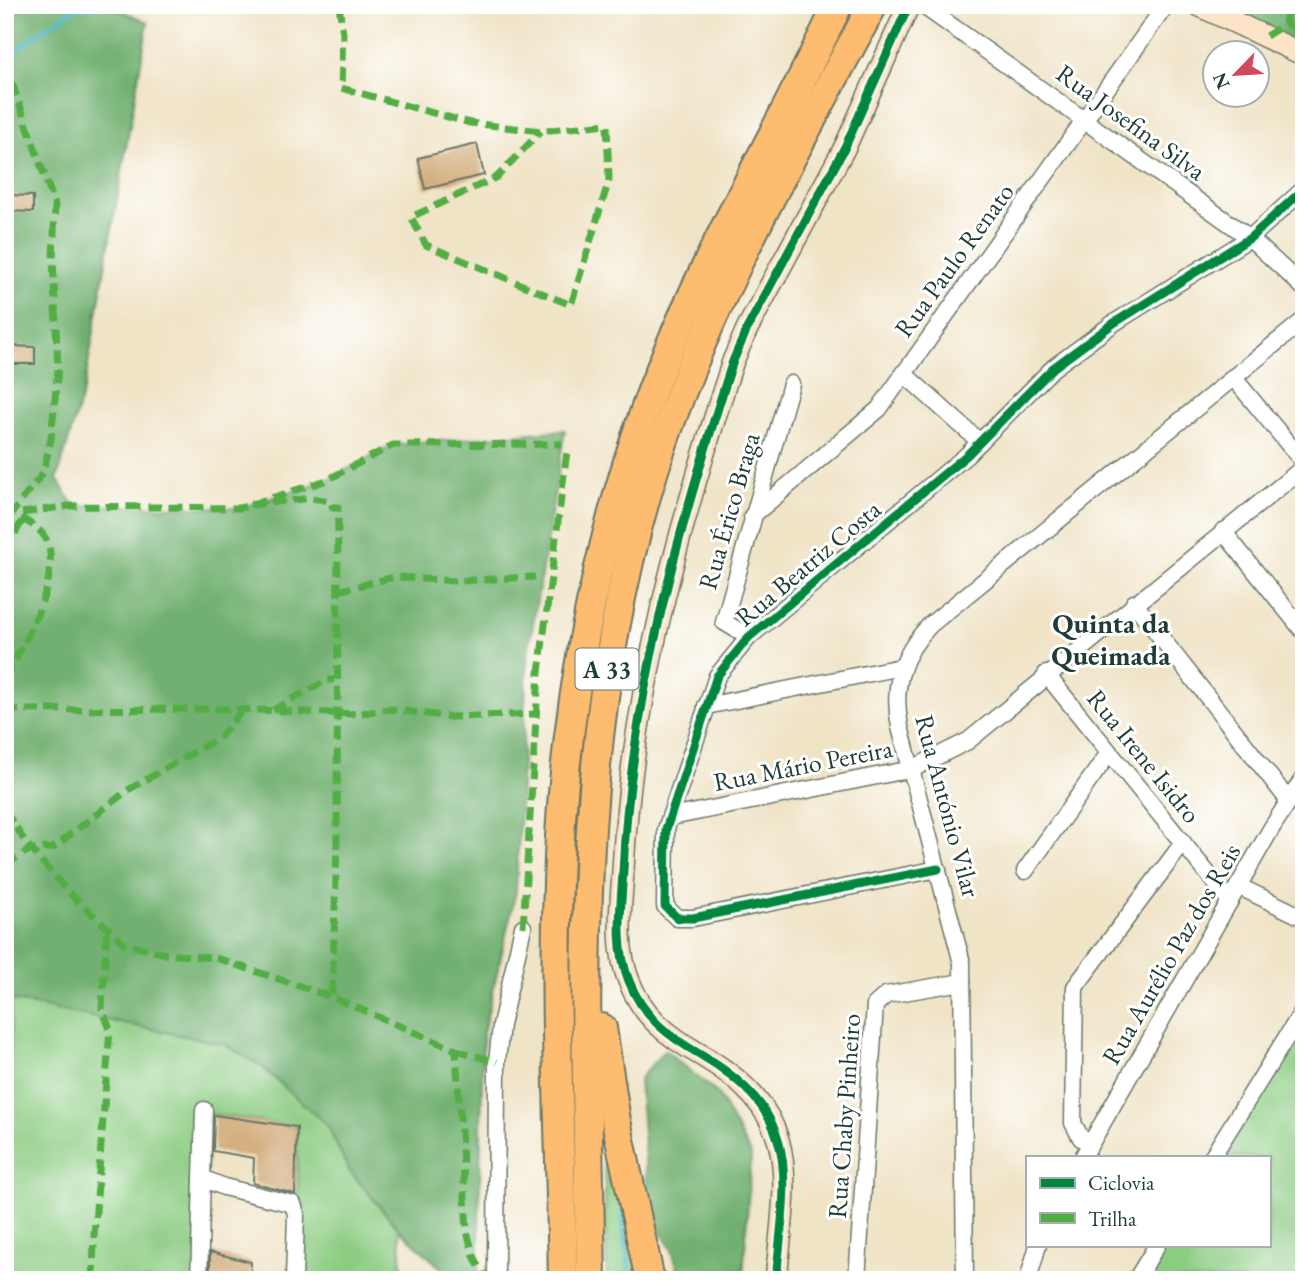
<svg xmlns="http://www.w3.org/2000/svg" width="1309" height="1285" viewBox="0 0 1309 1285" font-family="'EB Garamond',serif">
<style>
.green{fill:#8ccc82;stroke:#56845b;stroke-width:2}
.forest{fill:#71b070;stroke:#487652;stroke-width:2}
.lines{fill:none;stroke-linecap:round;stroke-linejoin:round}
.stream{stroke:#49b5c7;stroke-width:4.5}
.building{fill:#d4b081}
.street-casing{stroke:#687767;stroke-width:19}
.secondary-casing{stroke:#687767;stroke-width:24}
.highway-casing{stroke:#687767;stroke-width:32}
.street{stroke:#fff;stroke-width:16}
.secondary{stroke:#fee4c6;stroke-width:21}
.highway{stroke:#fdbc70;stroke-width:28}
.quiet{stroke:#52ad45;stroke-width:7;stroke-dasharray:14 7;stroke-linecap:butt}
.cycleway-casing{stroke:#fff;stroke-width:13}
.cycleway{stroke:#00873e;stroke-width:9}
.labels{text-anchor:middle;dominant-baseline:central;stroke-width:6;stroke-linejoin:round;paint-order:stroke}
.shield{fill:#fff;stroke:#627771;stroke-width:2}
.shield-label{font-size:24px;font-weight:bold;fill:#1f3d34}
.street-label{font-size:26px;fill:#1f3d34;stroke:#fff}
.neighbourhood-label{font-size:28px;font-weight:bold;fill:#1f3d34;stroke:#fff}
</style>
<rect width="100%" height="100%" fill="#fff"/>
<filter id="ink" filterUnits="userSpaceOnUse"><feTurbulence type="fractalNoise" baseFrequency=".0143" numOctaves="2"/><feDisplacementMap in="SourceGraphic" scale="14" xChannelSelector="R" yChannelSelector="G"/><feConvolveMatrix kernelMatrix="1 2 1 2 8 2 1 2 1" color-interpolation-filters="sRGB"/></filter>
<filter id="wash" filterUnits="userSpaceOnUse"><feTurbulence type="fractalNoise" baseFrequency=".00686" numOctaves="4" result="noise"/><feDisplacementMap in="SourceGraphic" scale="28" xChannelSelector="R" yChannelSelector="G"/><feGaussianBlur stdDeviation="1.57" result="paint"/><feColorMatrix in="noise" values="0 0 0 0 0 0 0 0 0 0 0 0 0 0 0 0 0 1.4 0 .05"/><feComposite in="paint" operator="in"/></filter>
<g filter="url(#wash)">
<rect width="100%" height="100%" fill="#f0e4c7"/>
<g class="green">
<path d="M11 1000 224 1044 261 1066 328 1126 348 1169 399 1229 403 1280H299L297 1127 210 1114 199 1280H5Z"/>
<path d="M1298 1030 1304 1034V1280H1143L1165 1245H1269V1157H1219Z"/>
<path d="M603 1104 643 1280H607Z"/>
</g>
<g class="forest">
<path d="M27 5H108L148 22 84 388 57 479 74 505 240 508 327 480 393 445 565 430 527 660 516 891 483 1033 478 1280H461L444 1271 399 1229 348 1169 328 1126 261 1066 224 1044 11 1000 5 990V9Z"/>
<path d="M1204 5H1304V49Z"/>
<path d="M665 1050 718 1094 751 1155 743 1280H682L671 1248 649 1214 639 1079Z"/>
</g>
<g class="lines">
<g class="stream">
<path d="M5 57 75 8 108 5"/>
<path d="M621 1211 631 1280"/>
</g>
</g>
<g id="blocks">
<g class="building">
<path d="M477 144 484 175 425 189 418 158Z"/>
<path d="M9 195 33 196V212L8 211Z"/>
<path d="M9 346 35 347V364H9Z"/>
<path d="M214 1115 297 1127 295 1194 253 1183 254 1158 213 1151Z"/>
<path d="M210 1252 251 1262 250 1280H210Z"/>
</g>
</g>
</g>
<g filter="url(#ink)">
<use href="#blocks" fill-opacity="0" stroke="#687767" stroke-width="2"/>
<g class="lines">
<g class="street-casing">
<g id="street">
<path d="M922 5 1250 238 1304 288"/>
<path d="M903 373 980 442"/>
<path d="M1233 377 1304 463"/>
<path d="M752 516 879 409 1166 5"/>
<path d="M1223 531 1304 632"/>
<path d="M1134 603 1289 801"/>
<path d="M749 637 724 622 791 384"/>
<path d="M1046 674 1230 901"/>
<path d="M706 706 901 667"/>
<path d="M671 817 912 769 968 741 1304 467"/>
<path d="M938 869 693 918H677L665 906 666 829 717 676 749 637 967 455 1053 368 1114 323 1250 238 1304 189"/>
<path d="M1025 871 1109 753"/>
<path d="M1238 886 1304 918"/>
<path d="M1091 1143 1081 1138 1073 1123 1075 987 1183 843"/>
<path d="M1083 1157 1271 829 1304 777"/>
<path d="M1212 1157 1304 1009"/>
<path d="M202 1178 224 1187 293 1204 296 1214 294 1280"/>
<path d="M199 1280 204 1110"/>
<path d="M496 1280 497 1062 501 1025 523 927"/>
<path d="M857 1280 875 1005 886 995 962 982"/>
<path d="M965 1280 962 963 900 727C892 687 901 655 930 625L1304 320"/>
<path d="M1028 1280 1038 1245"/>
<path d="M1136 1280 1157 1245"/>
</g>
</g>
<g class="secondary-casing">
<g id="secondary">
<path d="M1198 5 1304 55"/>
<path d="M776 1280C786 1175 804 1116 701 1055 668 1036 643 1017 629 981 615 947 621 908 623 871 631 696 679 526 733 361L747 329 845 147 909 5"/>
</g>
</g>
<g class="highway-casing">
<g id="highway">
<path d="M602 1028 616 1121 650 1280"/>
<path d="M563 1280C560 1118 550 954 563 793 575 657 604 523 650 396 701 260 776 136 838 5"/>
<path d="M591 1280C586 1001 569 741 654 470 706 306 792 157 873 5"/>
</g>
</g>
<use href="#street" class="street"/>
<use href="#secondary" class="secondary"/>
<use href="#highway" class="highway"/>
<g class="quiet">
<path d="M339 5 343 34 341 88 470 123 541 131 607 124 609 180 571 305 426 245 411 217 497 177 541 131"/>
<path d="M1285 24 1304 29"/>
<path d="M1266 36 1285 24 1288 5"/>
<path d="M5 63 55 205 53 259 58 369 51 439 43 473 12 513"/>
<path d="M250 505 312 498 330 501 333 508 338 507 337 848 332 997"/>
<path d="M22 513 69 506 240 508 327 480 393 445 562 444"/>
<path d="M5 552 23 519"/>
<path d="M338 591 394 577 455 581 535 577"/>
<path d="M5 678C23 647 64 574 46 539 40 527 24 520 12 513"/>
<path d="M5 710 232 709 355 714 390 709 450 717 537 714"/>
<path d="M273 710 327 680H334"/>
<path d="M5 810 26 843 67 891 125 944 166 954 216 958 332 997 456 1050 467 1231 473 1254 486 1280"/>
<path d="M5 865 31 849 53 848 128 790 220 737 243 709"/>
<path d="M523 927 539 672 567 451"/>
<path d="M456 1050 497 1062"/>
<path d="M93 1280 94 1236 110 1029 102 1009 107 931"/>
</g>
<g class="cycleway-casing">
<g id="cycleway">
<path d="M938 869 693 918H677L665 906 666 829 717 676 749 637 967 455 1053 368 1114 323 1250 238 1304 189"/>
<path d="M776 1280C786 1175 804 1116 701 1055 668 1036 643 1017 629 981 615 947 621 908 623 871 631 696 679 526 733 361L747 329 845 147 909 5"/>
</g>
</g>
<use href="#cycleway" class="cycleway"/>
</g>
</g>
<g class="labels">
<rect class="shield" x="575.5" y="648.5" width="63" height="41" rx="5"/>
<g class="shield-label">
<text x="607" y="669">A 33</text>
</g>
<g class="street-label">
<text transform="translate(1131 122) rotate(36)">Rua Josefina Silva</text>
<text transform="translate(954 260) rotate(-54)">Rua Paulo Renato</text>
<text transform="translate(729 511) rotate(-74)">Rua Érico Braga</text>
<text transform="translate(808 563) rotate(-40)">Rua Beatriz Costa</text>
<text transform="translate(1144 756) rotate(51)">Rua Irene Isidro</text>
<text transform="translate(803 765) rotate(-11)">Rua Mário Pereira</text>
<text transform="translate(948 806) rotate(75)">Rua António Vilar</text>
<text transform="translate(1171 954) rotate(-60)">Rua Aurélio Paz dos Reis</text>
<text transform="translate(844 1116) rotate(-86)">Rua Chaby Pinheiro</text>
</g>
<g class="neighbourhood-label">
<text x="1111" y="623">Quinta da<tspan x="1111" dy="32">Queimada</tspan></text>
</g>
</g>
<rect width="1309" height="1285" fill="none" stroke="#fff" stroke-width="28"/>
<rect x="1026" y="1156" width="245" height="91" fill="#ffffff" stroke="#a5b1ae" stroke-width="2"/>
<rect x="1040" y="1178" width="35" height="10" fill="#00873e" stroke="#a5b1ae" stroke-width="2"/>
<text x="1088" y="1190" font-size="21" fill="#1f3d34">Ciclovia</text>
<rect x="1040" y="1213" width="35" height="10" fill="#52ad45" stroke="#a5b1ae" stroke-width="2"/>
<text x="1088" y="1226" font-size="21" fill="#1f3d34">Trilha</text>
<g transform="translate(1236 74) rotate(245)"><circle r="33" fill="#ffffff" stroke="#a5b1ae" stroke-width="2"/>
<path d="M0-5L12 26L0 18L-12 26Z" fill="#d1495b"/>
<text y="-10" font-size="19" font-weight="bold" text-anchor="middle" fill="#1f3d34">N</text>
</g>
</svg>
